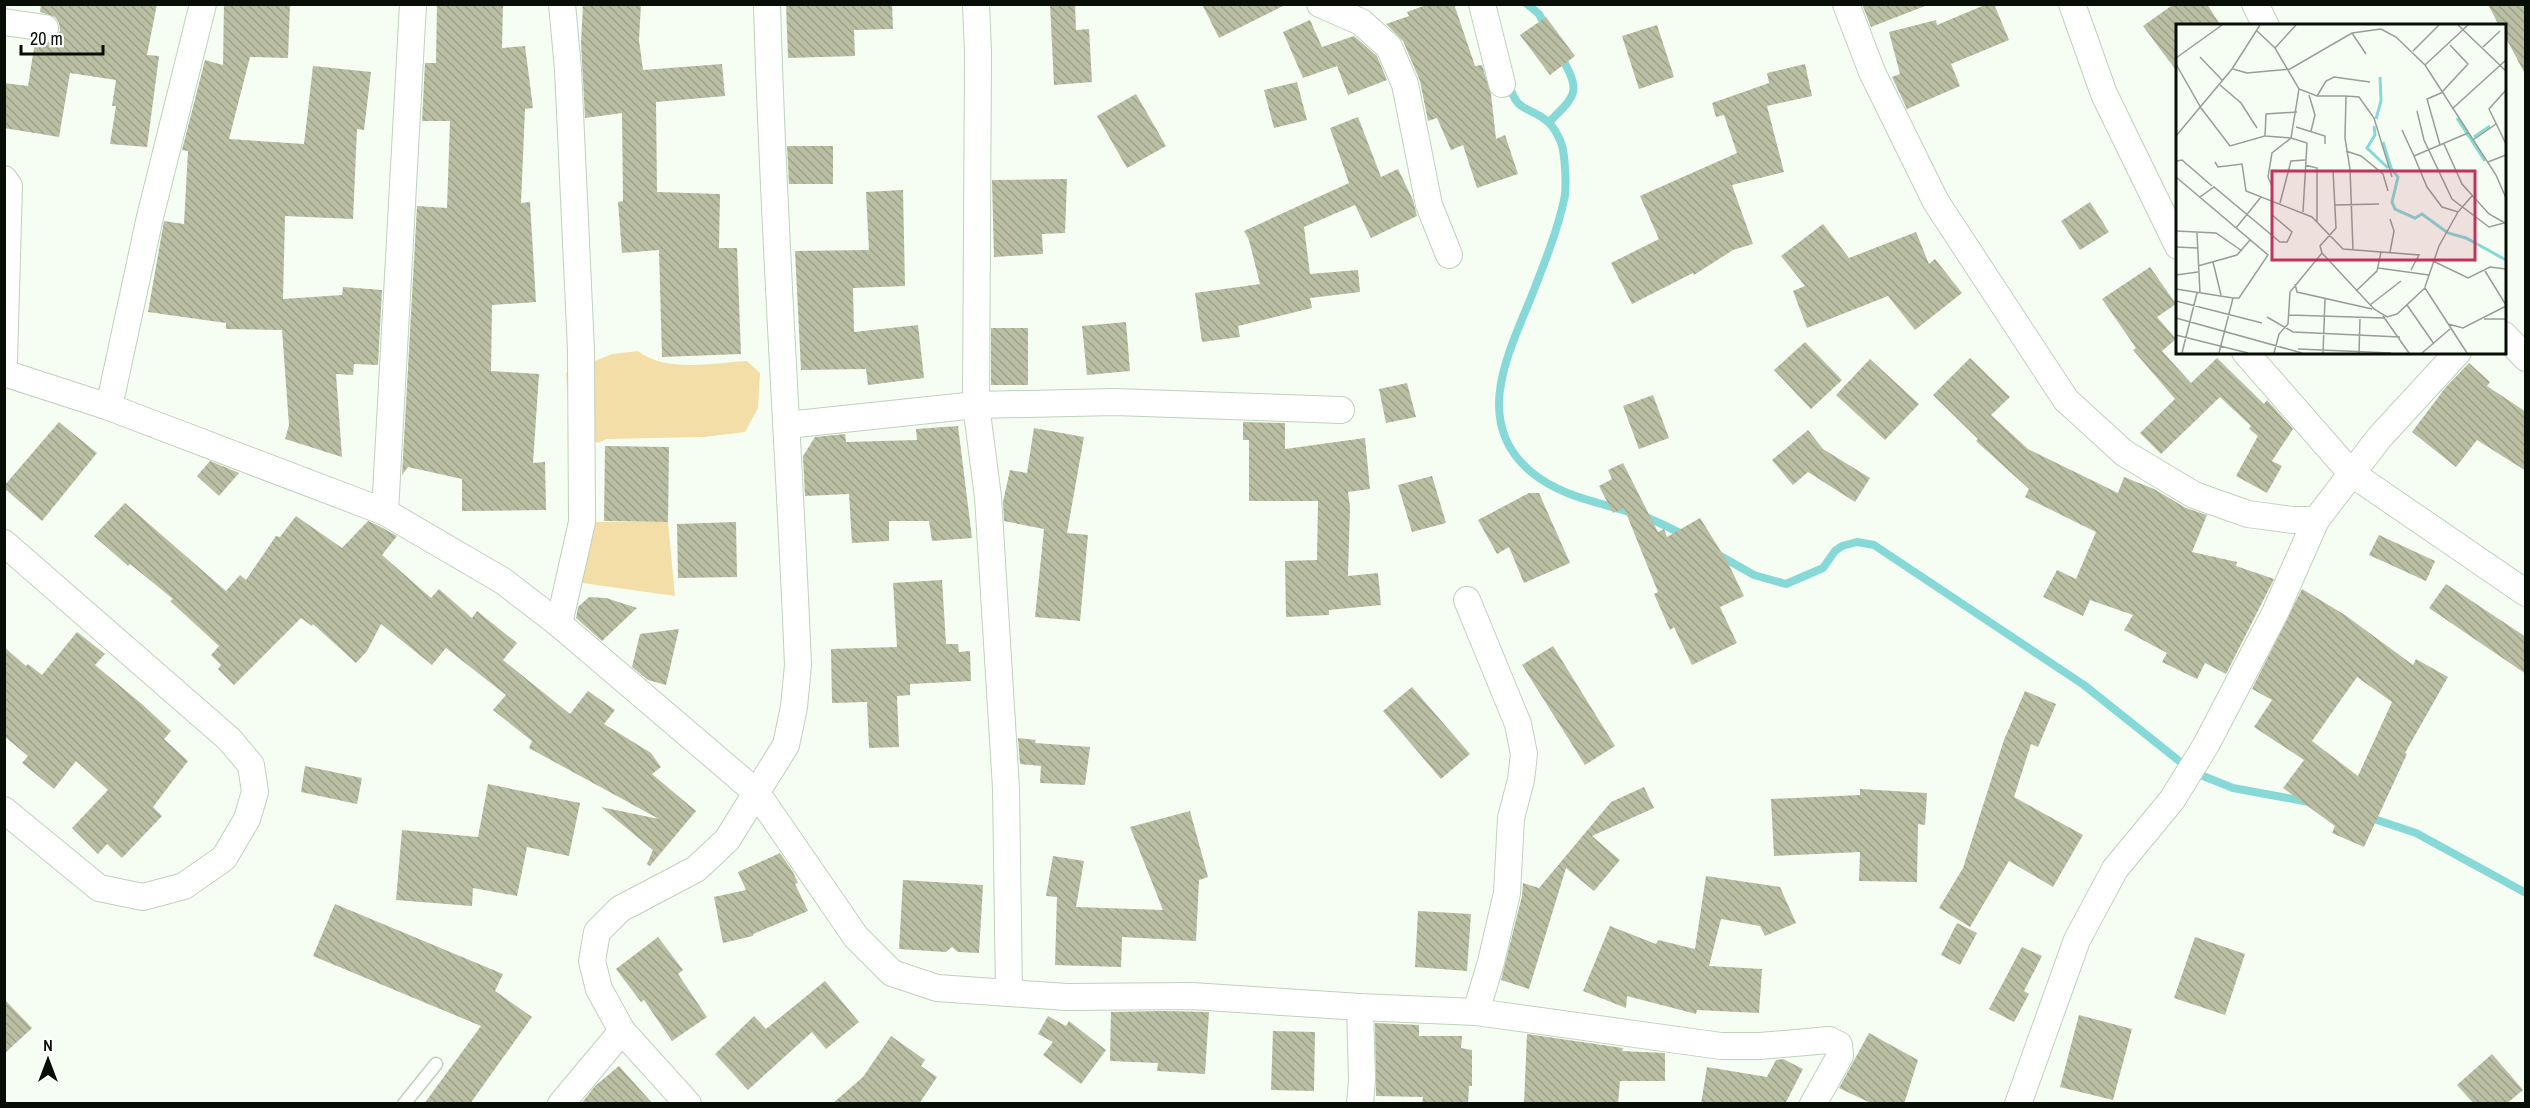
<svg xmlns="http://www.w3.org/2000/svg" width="2530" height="1108" viewBox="0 0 2530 1108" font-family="'Archivo Narrow',sans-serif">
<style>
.green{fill:#f4dea8}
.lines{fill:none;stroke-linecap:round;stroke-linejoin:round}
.stream{stroke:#86d9d7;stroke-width:8}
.building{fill:url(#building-back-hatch);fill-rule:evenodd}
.service-casing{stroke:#bed2ba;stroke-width:15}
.minor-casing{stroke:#bed2ba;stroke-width:28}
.service{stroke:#fff;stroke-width:12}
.minor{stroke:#fff;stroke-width:26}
.inset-river{fill:none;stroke:#86d9d7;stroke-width:3}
.inset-road{fill:none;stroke:#969e95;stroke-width:1.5}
.view{fill:#c2335b;fill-opacity:0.15;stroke:#c2335b;stroke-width:3}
.inset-edge{fill:none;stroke:#070e06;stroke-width:3}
</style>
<defs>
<pattern id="building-back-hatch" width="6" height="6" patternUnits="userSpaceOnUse" patternTransform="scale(1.5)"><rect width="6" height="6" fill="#babea2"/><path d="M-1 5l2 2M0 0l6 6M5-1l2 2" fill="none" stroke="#9ea28a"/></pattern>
</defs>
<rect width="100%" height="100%" fill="#f6fef4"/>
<g class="green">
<path d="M638 351C666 373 713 363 747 361L760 373 758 408 745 432 704 437 607 439 598 443 571 432 566 373 612 354Z"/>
<path d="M582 522H668L675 596 568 581Z"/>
</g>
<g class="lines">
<g class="stream">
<path d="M1527 4 1539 14 1547 29"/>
<path d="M1509 82C1515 114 1531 106 1548 122 1554 127 1562 142 1563 150 1565 162 1567 189 1564 200 1557 232 1544 264 1532 295 1509 352 1472 421 1530 471 1564 500 1608 503 1648 518 1660 523 1673 529 1685 536"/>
<path d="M1549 122C1579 93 1580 91 1560 54"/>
<path d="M1717 554 1754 575 1786 584 1823 568 1835 551 1842 546 1857 542 1874 545 2084 685 2193 772 2233 788 2309 802"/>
<path d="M2368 817 2416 833 2526 893"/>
</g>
</g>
<g class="building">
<path d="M41 4H157L147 55 159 56 147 147 110 144 116 106H112L116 80 70 73 59 137 4 128V83L28 86 35 42H51L60 31 59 23 55 17 40 12Z"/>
<path d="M224 4H290L288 58 250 57 229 139 304 144 313 66 371 72 364 130 357 129 353 219 285 216 283 299 342 295 343 287 382 290 378 365 354 364 353 375 336 374 342 457 285 439 289 425 282 330 226 329V323L148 312 164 221 184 224 188 151 182 150 205 60 223 65Z"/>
<path d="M437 4H503L502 48 525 46 533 108 525 109 521 203 530 202 536 302 492 305 491 371 539 374 533 463 545 462 546 510 462 511V479L408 467 402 475 417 206 447 208 450 121H422L425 63H436Z"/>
<path d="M583 4H641L639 40 643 70 722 64 725 96 656 102 657 192 720 194 719 248H737L741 354 662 357 659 250 622 253 618 202 623 201 622 113 585 118 581 43Z"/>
<path d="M786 4H892L893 29 854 30 855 56 788 58Z"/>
<path d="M1050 4H1075L1076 30 1089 29 1092 82 1054 85Z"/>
<path d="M1202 4H1287L1219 38Z"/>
<path d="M1429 4H1454L1475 66 1482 65 1491 94 1496 139 1505 135 1518 174 1477 188 1463 145 1451 150 1437 118 1428 121 1420 81 1403 41 1386 24 1409 16 1407 12Z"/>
<path d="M1862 4H1924L1925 6 1871 27Z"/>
<path d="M1987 4H1994L2009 40 1951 64 1960 86 1907 109 1892 77 1900 74 1889 32 1936 20 1937 25Z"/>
<path d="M2174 4H2207L2221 26H2178V73L2143 26Z"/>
<path d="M2488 4H2526V76L2505 36V26H2499Z"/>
<path d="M1546 17 1575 56 1550 75 1520 35Z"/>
<path d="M1310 20 1322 47 1354 36 1377 56 1387 80 1348 95 1337 66 1303 78 1283 32Z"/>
<path d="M1657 25 1674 77 1639 89 1622 36Z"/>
<path d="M1805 64 1812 96 1767 106 1784 172 1732 185 1753 244 1733 250 1694 275 1693 273 1632 304 1611 263 1659 239 1640 196 1737 153 1724 115 1716 117 1712 103 1769 83 1767 73Z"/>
<path d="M1297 82 1307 120 1274 128 1264 90Z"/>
<path d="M1136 94 1166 146 1127 168 1097 116Z"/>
<path d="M1358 117 1381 177 1398 169 1413 200 1417 216 1371 238 1355 205 1304 227 1310 274 1358 270 1360 292 1310 298 1312 308 1238 326 1240 337 1202 342 1195 293 1260 284 1249 240 1244 231 1349 183 1330 128Z"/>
<path d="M787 146H833V184H789Z"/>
<path d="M1067 179 1065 233 1042 234 1043 254 994 257 992 180Z"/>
<path d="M903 190 905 286 853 288 854 332 918 325 924 378 868 385 866 369 801 370 795 251 869 250 866 192Z"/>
<path d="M2090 202 2109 232 2080 250 2061 221Z"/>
<path d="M1823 224 1849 258 1916 232 1929 264 1935 259 1962 293 1915 330 1888 296 1807 328 1793 291 1805 286 1781 256Z"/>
<path d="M2150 267 2176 304 2157 317 2176 339 2162 351 2191 383 2217 358 2264 404 2267 400 2293 429 2272 461 2282 466 2267 493 2236 476 2258 436 2249 429 2251 426 2220 397 2161 454 2140 433 2175 399 2133 350 2136 348 2102 299Z"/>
<path d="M1126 322 1130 371 1087 375 1082 326Z"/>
<rect x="991" y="328" width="37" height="57"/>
<path d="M1805 342 1842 380 1811 409 1774 370Z"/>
<path d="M1970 358 2010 397 1991 415 2028 449 2118 493 2124 477 2154 489 2186 508 2207 515 2192 552 2237 562 2236 566 2274 579 2226 674 2205 663 2197 679 2162 662 2167 653 2124 630 2133 615 2090 600 2083 616 2043 597 2057 570 2076 579 2096 532 2025 497 2029 489 1976 441 1978 439 1933 395Z"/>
<path d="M1870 359 1919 404 1885 440 1836 395Z"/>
<path d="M2469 363 2490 382 2487 386 2526 412V471L2477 440 2456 467 2412 432 2446 387Z"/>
<path d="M1407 383 1416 417 1386 423 1379 389Z"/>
<path d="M1653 395 1669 438 1639 449 1623 406Z"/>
<path d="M59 422 97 453 42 521 4 488V486Z"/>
<path d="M1243 422 1285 423V449L1365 438 1370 489 1348 492 1350 507 1348 576 1378 573 1381 605 1329 610V615L1286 617 1285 561 1317 560 1318 501H1249V440H1243Z"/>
<path d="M958 426 972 538 932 541 929 521H889V541L852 543 849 494 805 496 803 456 815 437 845 434 846 442 917 440 916 429Z"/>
<path d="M1034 428 1084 437 1067 533 1088 535 1080 621 1035 617 1044 529 1004 521 1003 502 1010 470 1027 473Z"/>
<path d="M1808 430 1823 449 1870 478 1855 502 1808 472 1793 485 1772 460Z"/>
<path d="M605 446 669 447 668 522 604 521Z"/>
<path d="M210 461 239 473 219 496 197 476Z"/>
<path d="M1623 463 1658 532 1664 529 1667 537 1700 518 1727 561 1744 596 1720 607 1737 643 1692 665 1674 627 1670 630 1654 594 1658 592 1624 508 1613 513 1599 486 1612 479 1608 470Z"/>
<path d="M1432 476 1446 523 1412 532 1398 485Z"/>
<path d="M1529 493H1539L1570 563 1524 583 1509 547 1497 554 1478 520Z"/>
<path d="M125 503 226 591 240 575 246 580 276 536 280 537 296 516 342 548 368 521 379 526 397 536 382 555 431 598 439 589 472 618 477 611 517 643 503 660 570 714 588 691 615 710 604 724 651 753 661 767 652 774 696 811 650 866 647 864 653 850 601 807 659 819 529 748 532 741 493 710 506 695 446 648 432 665 381 624 367 651 356 663 313 624 312 626 301 618 234 685 218 669 221 665 211 655 219 646 170 601 173 599 130 564 128 566 94 536Z"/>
<path d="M736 522 737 577 678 578 677 524Z"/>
<path d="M2379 535 2435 561 2426 581 2369 555Z"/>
<path d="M942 580 946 644H958L959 652 970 651 971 681 910 684V695L897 696 899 747 869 748 867 702 832 703 831 649 897 647 893 583Z"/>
<path d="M2446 584 2526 637V674L2429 608Z"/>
<path d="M2302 589 2345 615 2413 665 2416 659 2448 677 2405 753 2407 754 2364 847 2332 833 2335 826 2283 788 2304 760 2254 727 2272 700 2252 689ZM2357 677 2392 702 2358 776 2312 741Z"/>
<path d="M589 597 606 598 637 608 602 641 576 618 578 607Z"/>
<path d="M679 629 666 685 648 680 632 667 640 634Z"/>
<path d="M77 632 105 654 95 665 143 705 171 731 164 739 188 761 153 807 162 816 122 858 107 844 98 854 72 828 108 790 76 761 54 789 22 763 28 756 4 736V647L26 666 28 664 42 675Z"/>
<path d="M1553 646 1615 746 1585 765 1522 665Z"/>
<path d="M1412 687 1470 754 1441 779 1383 711Z"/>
<path d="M2025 691 2056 704 2038 747 2031 744 2014 797 2083 835 2053 887 2009 861 1970 927 1939 908 1963 868 2004 740Z"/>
<path d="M1018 738 1036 740 1035 743 1090 747 1085 785 1040 783 1041 766 1020 764Z"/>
<path d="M305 766 362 778 357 804 301 792Z"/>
<path d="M488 784 580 803 569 856 527 847 517 896 473 888 472 906 396 900 402 830 478 837Z"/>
<path d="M1644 787 1654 808 1592 836 1620 860 1594 891 1566 868 1529 989 1501 980 1522 896 1523 883 1539 888 1611 802Z"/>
<path d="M1860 789 1927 793 1925 825 1918 824 1917 882 1859 881 1860 852 1774 856 1771 799 1860 795Z"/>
<path d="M1190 811 1208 877 1199 880 1196 941 1122 937 1121 967 1055 965 1057 897 1046 896 1053 856 1084 861 1076 907 1163 910 1130 827Z"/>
<path d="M780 853 793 872 798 883 795 884 808 911 753 934V936L723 943 714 897 746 890 738 872Z"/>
<path d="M1706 876 1780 887 1796 923 1765 936 1760 926 1721 919 1709 966 1762 969 1759 1013 1697 1010 1696 1014 1627 996 1626 1008 1583 991 1610 926 1656 944 1658 940 1695 949Z"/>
<path d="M903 880 983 885 979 953 958 952 952 947 946 952 899 949Z"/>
<path d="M335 904 503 974 495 991 532 1017 470 1104H424L481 1026 313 956Z"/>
<path d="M1418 911 1471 914 1467 971 1415 967Z"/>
<path d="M1957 923 1977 933 1960 965 1941 955Z"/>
<path d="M658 937 683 970 678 974 707 1017 672 1041 644 1000 641 1002 616 969Z"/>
<path d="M2195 937 2245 954 2225 1015 2174 998Z"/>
<path d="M2022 947 2042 956 2024 991 2029 994 2014 1022 1989 1009Z"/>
<path d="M825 981 859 1022 826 1049 812 1032 748 1090 715 1054 754 1016 766 1029Z"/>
<path d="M4 999 32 1028 4 1054Z"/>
<path d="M1161 1011 1209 1012 1205 1074 1157 1071 1158 1063 1110 1061 1111 1012Z"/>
<path d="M2079 1015 2132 1029 2113 1100 2060 1087Z"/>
<path d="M1048 1016 1066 1026 1069 1021 1106 1050 1081 1084 1043 1055 1053 1042 1038 1034Z"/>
<path d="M1375 1023 1419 1025V1036H1462L1461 1048 1472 1050V1086H1469L1468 1104H1422L1423 1097 1376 1096Z"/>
<path d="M1273 1031 1315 1032 1314 1091 1271 1090Z"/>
<path d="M1869 1033 1918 1060 1904 1104H1873L1839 1088Z"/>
<path d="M1527 1034 1623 1048 1622 1051 1665 1053V1081H1620L1618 1104H1524Z"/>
<path d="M891 1036 925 1060 921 1066 937 1077 919 1104H832L863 1077Z"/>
<path d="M2492 1054 2523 1090 2506 1104H2474L2457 1085Z"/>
<path d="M1783 1059 1803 1069 1785 1104H1701L1707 1067 1767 1077 1776 1060Z"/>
<path d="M619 1066 653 1104H581L595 1086Z"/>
</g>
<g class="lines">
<g class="service-casing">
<path id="service" d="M404 1104 436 1064"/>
</g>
<g class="minor-casing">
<g id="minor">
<path d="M976 4 978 52 976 405 988 497 1006 788 1009 993"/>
<path d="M1320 4 1361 22 1389 47 1405 84 1429 205 1449 255"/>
<path d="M1482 4 1502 84"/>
<path d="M1846 4 1872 72 1936 202 2066 400 2124 453 2194 495 2248 514 2292 520H2316L2379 438 2458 352"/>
<path d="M2072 4 2104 94 2178 246"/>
<path d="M2255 4 2266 26"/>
<path d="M4 22 45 28"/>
<path d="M4 179 9 186 4 360"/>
<path d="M2504 335 2526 358"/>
<path d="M2245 352 2351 473 2526 593"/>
<path d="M4 373 109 407 385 512 503 581 559 624 756 792 856 937 892 973 937 988 1009 993 1067 997 1192 996 1360 1007 1476 1012 1721 1046H1760L1829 1040 1839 1045 1840 1056 1813 1104"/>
<path d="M109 407 150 217 203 4"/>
<path d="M787 425 976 405 1115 402 1341 410"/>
<path d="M385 512 413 4"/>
<path d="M4 543 229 739 251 765 255 792 247 819 224 858 184 886 143 897 99 888 4 810"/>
<path d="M1467 600 1518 724 1524 754 1521 780 1511 818 1507 893 1491 962 1476 1012"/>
<path d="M559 624 582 522 581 350 568 69 562 4"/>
<path d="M1360 1007 1362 1080 1360 1104"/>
<path d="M561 1104 622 1031"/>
<path d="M688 1104 622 1031 599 989 592 961 597 932 620 909 696 869 727 840 786 745 794 707 798 665C789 445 773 225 767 4"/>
<path d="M2018 1104 2077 940 2115 869 2172 800 2206 745 2275 613 2316 520"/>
</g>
</g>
<use href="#service" class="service"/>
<use href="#minor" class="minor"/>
</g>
<g transform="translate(2176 24)">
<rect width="330" height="330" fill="#f6fef4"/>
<path class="inset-river" d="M281 94 309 137M200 95 205 77 204 53M198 102 199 111 191 124 212 144M298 113 314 102M207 118 215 144 222 153 216 178 219 185 239 194 246 190 272 209 290 214 330 236"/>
<path class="inset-road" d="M282 1 330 47M81 7 99 24 123 65 141 72H170L169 114 174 145 177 226M176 9 190 30M307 23 324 7M99 24 120 1M237 27 263 1M24 33 46 56M0 34 46 1M0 40 25 84 54 122 89 112 90 90 121 88M249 41 292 1M57 45 71 49 114 45 176 9 205 5 220 13 249 41 320 151 330 174M44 61 65 79 81 104M123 65 115 114 131 119 127 188M330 66 313 85 330 120M133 71 139 91 135 107M141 72 150 57 158 53 194 58M170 72 183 73 198 94 216 153M276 85 330 36M241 87 248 116 276 175 313 203 328 199M120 103 149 112V120M226 106 238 132 292 109M0 112 56 45 84 1M89 112 115 114 96 129 92 153 96 162V177M297 116 320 100M268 120 286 160 313 190 329 199M264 121 251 75 265 69 292 40 274 21M170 127 185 132 207 150 212 167M238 132 251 163 266 183 282 188 296 172M0 137 6 136 36 162M39 138 42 143 66 140 70 167 136 193 167 225 243 231 235 246M312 138 330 131M129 141 141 144V197M157 146 160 204 144 222 146 229 198 285 211 293 221 290 249 264 291 329M0 153 92 231 63 274H57L43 329M24 173 38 163 104 218H111L116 208 95 190M104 179 115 137 129 136M159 181 203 180M214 195 218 207 214 228M60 204 85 173M0 207 40 209 66 227M21 209 24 269M0 223 21 224M257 237 292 254 314 243 330 245M37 238 45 271M22 242 61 231 74 216M202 244 253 251M309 247 330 281M0 251 22 248M119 260 121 268 196 285M249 263 263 222 282 188M0 265 57 274M180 267 201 247 205 228M0 277 86 299M194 281 225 257M231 281 258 320M113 291 208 294M207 292 233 329M91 293 117 308 224 313M0 294 126 329M308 295H330M272 300 287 304 330 282M0 311 72 329M122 325 215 329M6 329 21 269M98 329 103 310 112 300 114 268 146 229M147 329 149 275M183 329 184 295M246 329 274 305"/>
<path class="view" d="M96 147H299V236H96Z"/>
<rect width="330" height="330" class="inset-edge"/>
</g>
<rect width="2530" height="1108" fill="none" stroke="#070e06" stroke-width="12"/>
<g transform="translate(48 1060)" stroke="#ffffff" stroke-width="4.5" paint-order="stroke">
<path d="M0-4.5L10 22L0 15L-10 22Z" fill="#070e06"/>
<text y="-9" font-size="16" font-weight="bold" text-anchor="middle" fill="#070e06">N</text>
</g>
<path d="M21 45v9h82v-9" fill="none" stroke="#070e06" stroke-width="3"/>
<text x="30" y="45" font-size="18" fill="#070e06" stroke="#ffffff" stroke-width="4.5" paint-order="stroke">20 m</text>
</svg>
